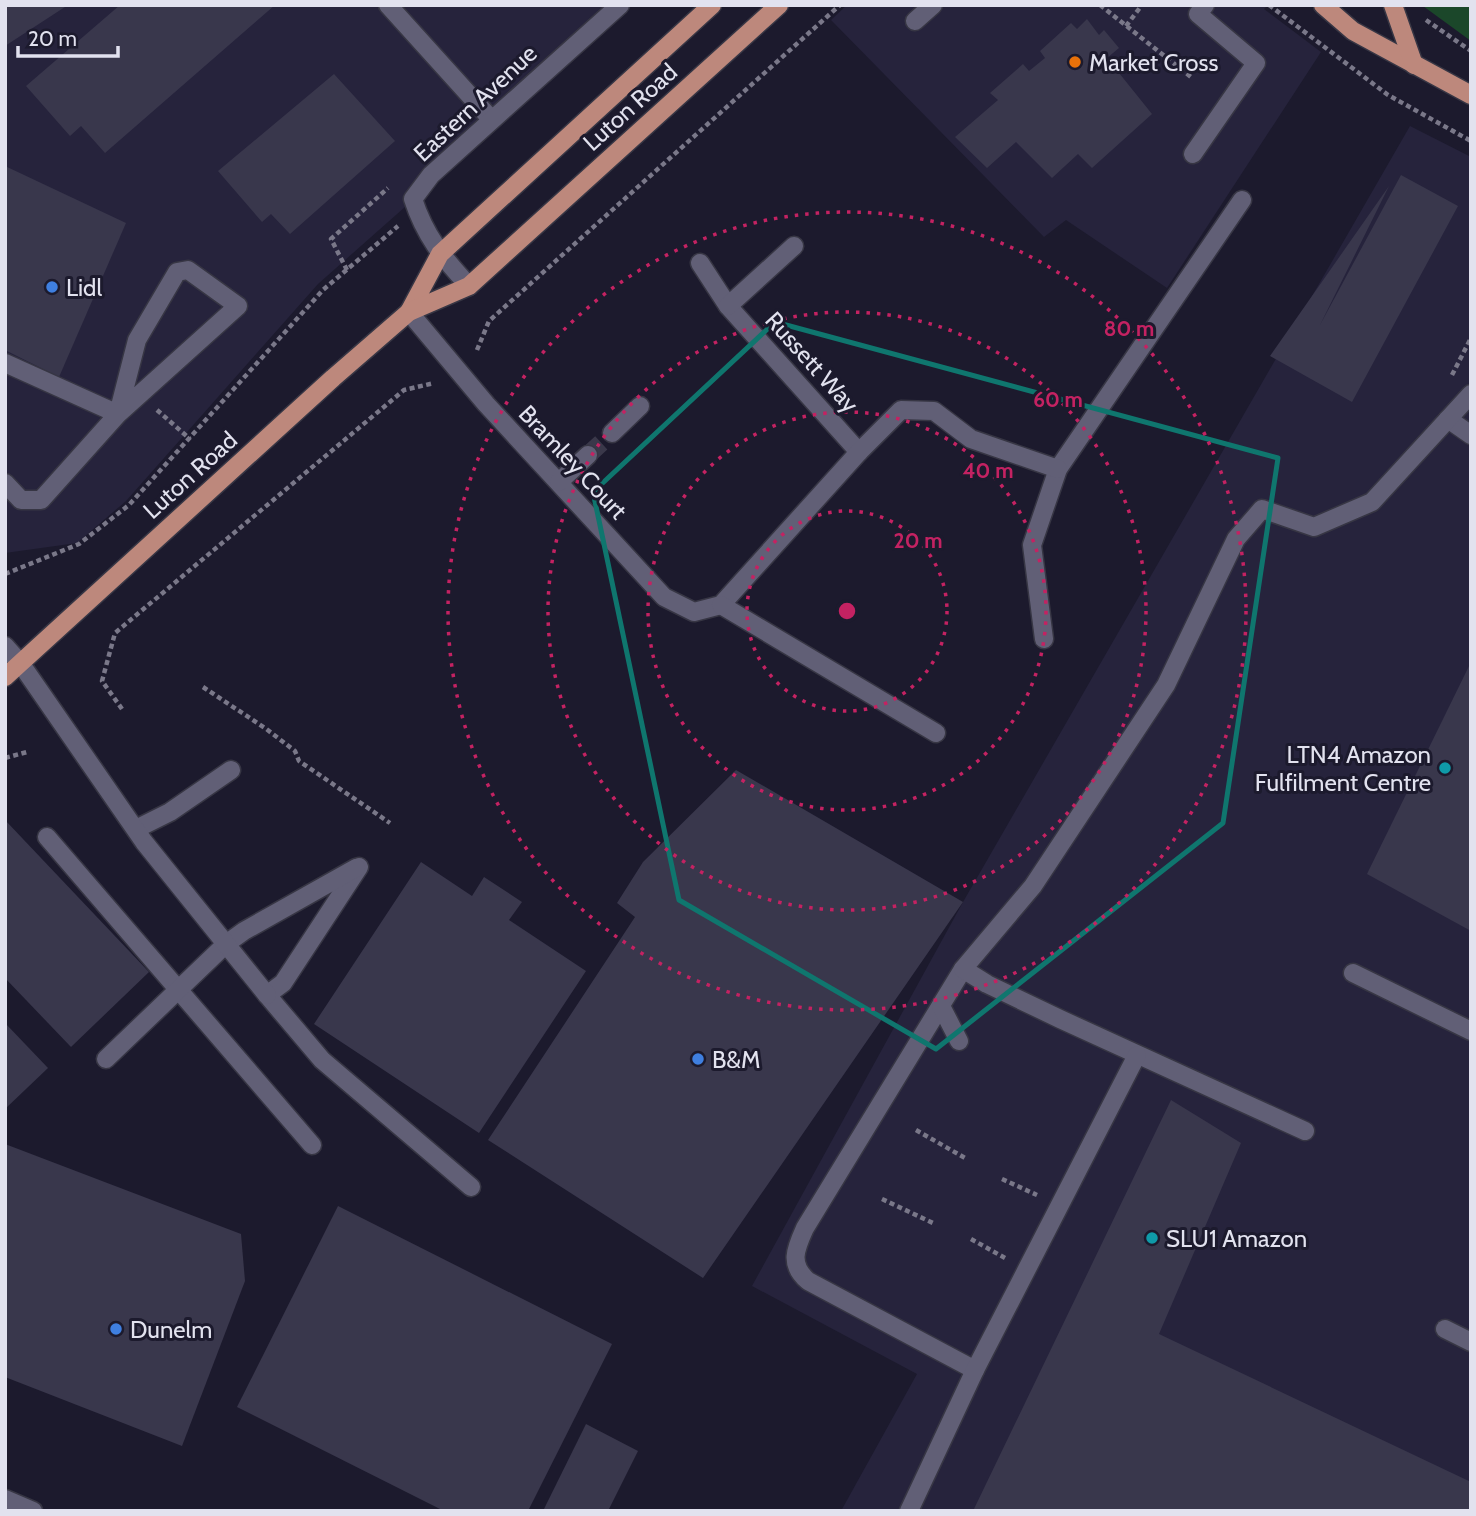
<svg xmlns="http://www.w3.org/2000/svg" width="1476" height="1516" viewBox="0 0 1476 1516" font-family="Cabin,sans-serif">
<style>
.built{fill:#26233c}
.green{fill:#1b472a}
.building{fill:#39374c}
.lines{fill:none;stroke-linecap:round;stroke-linejoin:round}
.minor-tunnel{stroke:#3a384a;stroke-width:18;stroke-dasharray:18 9;stroke-linecap:butt}
.service-casing{stroke:#373644;stroke-width:21}
.minor-casing{stroke:#373644;stroke-width:21}
.primary-casing{stroke:#373644;stroke-width:21}
.path{stroke:#7a7889;stroke-width:4.5;stroke-dasharray:5 3.5;stroke-linecap:butt}
.service{stroke:#615f76;stroke-width:18}
.minor{stroke:#615f76;stroke-width:18}
.primary{stroke:#bd887c;stroke-width:18}
.marked{fill:none;stroke:#0f766e;stroke-width:5;stroke-linejoin:round}
.ring{fill:none;stroke:#c42262;stroke-width:3.5;stroke-dasharray:3.5 7}
.food-dot{fill:#e8710a;stroke:#1c1a2d;stroke-width:2.5}
.shop-dot{fill:#3f7fe0;stroke:#1c1a2d;stroke-width:2.5}
.culture-dot{fill:#0f9aa8;stroke:#1c1a2d;stroke-width:2.5}
.labels{text-anchor:middle;dominant-baseline:central;stroke-width:6;stroke-linejoin:round;paint-order:stroke}
.poi-label{font-size:24px;fill:#e2e2ef;stroke:#1c1a2d;text-anchor:start}
.street-label{font-size:24px;fill:#e2e2ef;stroke:#1c1a2d}
.centre{fill:#c42262;stroke:#1c1a2d;stroke-width:3.5}
.ring-label{font-size:21px;text-anchor:middle;font-weight:bold;fill:#c42262;stroke:#1c1a2d;stroke-width:6;stroke-linejoin:round;paint-order:stroke}
</style>
<rect width="100%" height="100%" fill="#1c1a2d"/>
<g class="built">
<path d="M5 5H633L318 284 126 501 77 543 5 553Z"/>
<path d="M847 5H1268L1264 9 1321 52 1167 288 1066 220 1044 237 831 20Z"/>
<path d="M1410 126 1471 157V1511H841L917 1374 752 1286 963 902Z"/>
</g>
<path class="green" d="M1471 5V41L1423 6V5Z"/>
<g class="building">
<path d="M5 5H68L5 46Z"/>
<path d="M120 5H275L105 153 81 126 70 136 26 86Z"/>
<path d="M1087 19 1099 35 1104 30 1119 48 1107 58 1152 114 1092 168 1078 154 1052 178 1016 142 987 168 955 137 998 100 990 93 1023 64 1029 71 1045 58 1040 51 1071 23 1077 29Z"/>
<path d="M334 74 395 141 290 234 271 214 262 222 218 171Z"/>
<path d="M5 166 126 223 59 377 5 350Z"/>
<path d="M1401 175 1458 206 1352 402 1270 356 1389 186 1320 325Z"/>
<path d="M1471 662V931L1367 874Z"/>
<path d="M736 770 963 902 703 1278 488 1140 635 917 617 903 643 862Z"/>
<path d="M5 820 149 972 71 1047 5 978Z"/>
<path d="M421 862 472 896 484 877 522 902 509 920 586 971 479 1133 314 1024Z"/>
<path d="M5 1023 48 1068 5 1109Z"/>
<path d="M1171 1100 1241 1143 1159 1334 1471 1482V1511H973Z"/>
<path d="M5 1144 241 1234 245 1281 182 1446 5 1377Z"/>
<path d="M338 1206 612 1344 528 1511H444L237 1407Z"/>
<path d="M586 1424 638 1451 608 1511H543Z"/>
</g>
<g class="lines">
<path class="minor-tunnel" d="M588 455 612 433"/>
<g class="service-casing">
<g id="service">
<path d="M915 21 933 5"/>
<path d="M1193 154 1256 63 1198 14 1205 5"/>
<path d="M5 363 118 414 238 306 188 270 177 272 137 340 118 414 41 500H21L5 483"/>
<path d="M1448 419 1471 435"/>
<path d="M1044 639 1032 545 1058 469 1242 200"/>
<path d="M136 829 170 812 231 770"/>
<path d="M47 837 312 1145"/>
<path d="M359 867 283 983 267 995 322 1060 471 1187"/>
<path d="M963 969 805 1228C796 1248 788 1264 808 1281L975 1370"/>
<path d="M1353 973 1471 1031"/>
<path d="M941 1006 959 1041"/>
<path d="M106 1059 226 944 244 931 356 868"/>
<path d="M1305 1131 1060 1019 987 984 963 969 1033 886 1166 685 1236 539 1262 509 1314 527 1372 502 1471 394"/>
<path d="M1445 1329 1471 1342"/>
<path d="M5 1499 33 1511"/>
<path d="M909 1511 975 1370 1137 1055"/>
</g>
</g>
<g class="minor-casing">
<g id="minor">
<path d="M388 5 491 119"/>
<path d="M700 263 728 306 859 452"/>
<path d="M469 286C443 258 425 236 413 199L431 175 620 5"/>
<path d="M728 306 794 246"/>
<path d="M409 312 486 404 664 597 694 612 721 605 859 452 901 410 934 411 971 439 1058 469"/>
<path d="M612 433 640 406"/>
<path d="M559 482 588 455"/>
<path d="M721 605 936 733"/>
<path d="M5 646 21 664 144 842 267 995"/>
</g>
</g>
<g class="primary-casing">
<g id="primary">
<path d="M1323 5 1353 31 1471 95"/>
<path d="M1393 5 1414 65"/>
<path d="M409 312 440 254 712 5"/>
<path d="M5 677 333 378 409 312 469 286 779 5"/>
</g>
</g>
<g class="path">
<path d="M1100 5 1191 77"/>
<path d="M1269 5 1388 95 1471 141"/>
<path d="M1426 20 1471 51"/>
<path d="M1126 26 1142 5"/>
<path d="M347 270 331 239 388 188"/>
<path d="M477 350 489 321 840 5"/>
<path d="M1452 375 1471 338"/>
<path d="M157 410 190 439"/>
<path d="M5 574 79 544 129 505 323 290 398 226"/>
<path d="M203 687 265 728 295 751 299 761 390 823"/>
<path d="M122 709 102 681 115 633 404 390 434 383"/>
<path d="M5 758 27 752"/>
<path d="M916 1130 965 1158"/>
<path d="M1002 1179 1037 1195"/>
<path d="M882 1199 933 1223"/>
<path d="M971 1239 1005 1258"/>
</g>
<use href="#service" class="service"/>
<use href="#minor" class="minor"/>
<use href="#primary" class="primary"/>
</g>
<path class="marked" d="M775 322 1278 458 1223 823 936 1049 679 900 593 492Z"/>
<g class="ring">
<circle cx="847" cy="611" r="100"/>
<circle cx="847" cy="611" r="199"/>
<circle cx="847" cy="611" r="299"/>
<circle cx="847" cy="611" r="399"/>
</g>
<circle class="food-dot" cx="1075" cy="62" r="7"/>
<g class="shop-dot">
<circle cx="52" cy="287" r="7"/>
<circle cx="698" cy="1059" r="7"/>
<circle cx="116" cy="1329" r="7"/>
</g>
<g class="culture-dot">
<circle cx="1445" cy="768" r="7"/>
<circle cx="1152" cy="1238" r="7"/>
</g>
<g class="labels">
<g class="poi-label">
<text x="1089" y="62">Market Cross</text>
<text x="66" y="287">Lidl</text>
<text x="1431" y="754" text-anchor="end">LTN4 Amazon<tspan x="1431" dy="28">Fulfilment Centre</tspan></text>
<text x="712" y="1059">B&amp;M</text>
<text x="1166" y="1238">SLU1 Amazon</text>
<text x="130" y="1329">Dunelm</text>
</g>
<g class="street-label">
<text transform="translate(475 103) rotate(-43)">Eastern Avenue</text>
<text transform="translate(630 107) rotate(-42)">Luton Road</text>
<text transform="translate(812 362) rotate(48)">Russett Way</text>
<text transform="translate(573 462) rotate(47)">Bramley Court</text>
<text transform="translate(190 475) rotate(-42)">Luton Road</text>
</g>
</g>
<circle cx="847" cy="611" r="10" class="centre"/>
<g class="ring-label">
<text x="1129" y="336">80 m</text>
<text x="1058" y="407">60 m</text>
<text x="988" y="478">40 m</text>
<text x="918" y="548">20 m</text>
</g>
<rect width="1476" height="1516" fill="none" stroke="#e2e2ef" stroke-width="14"/>
<path d="M18 46v10h100v-10" fill="none" stroke="#e2e2ef" stroke-width="3.5"/>
<text x="28" y="46" font-size="21" fill="#e2e2ef" stroke="#1c1a2d" stroke-width="5" paint-order="stroke">20 m</text>
</svg>
